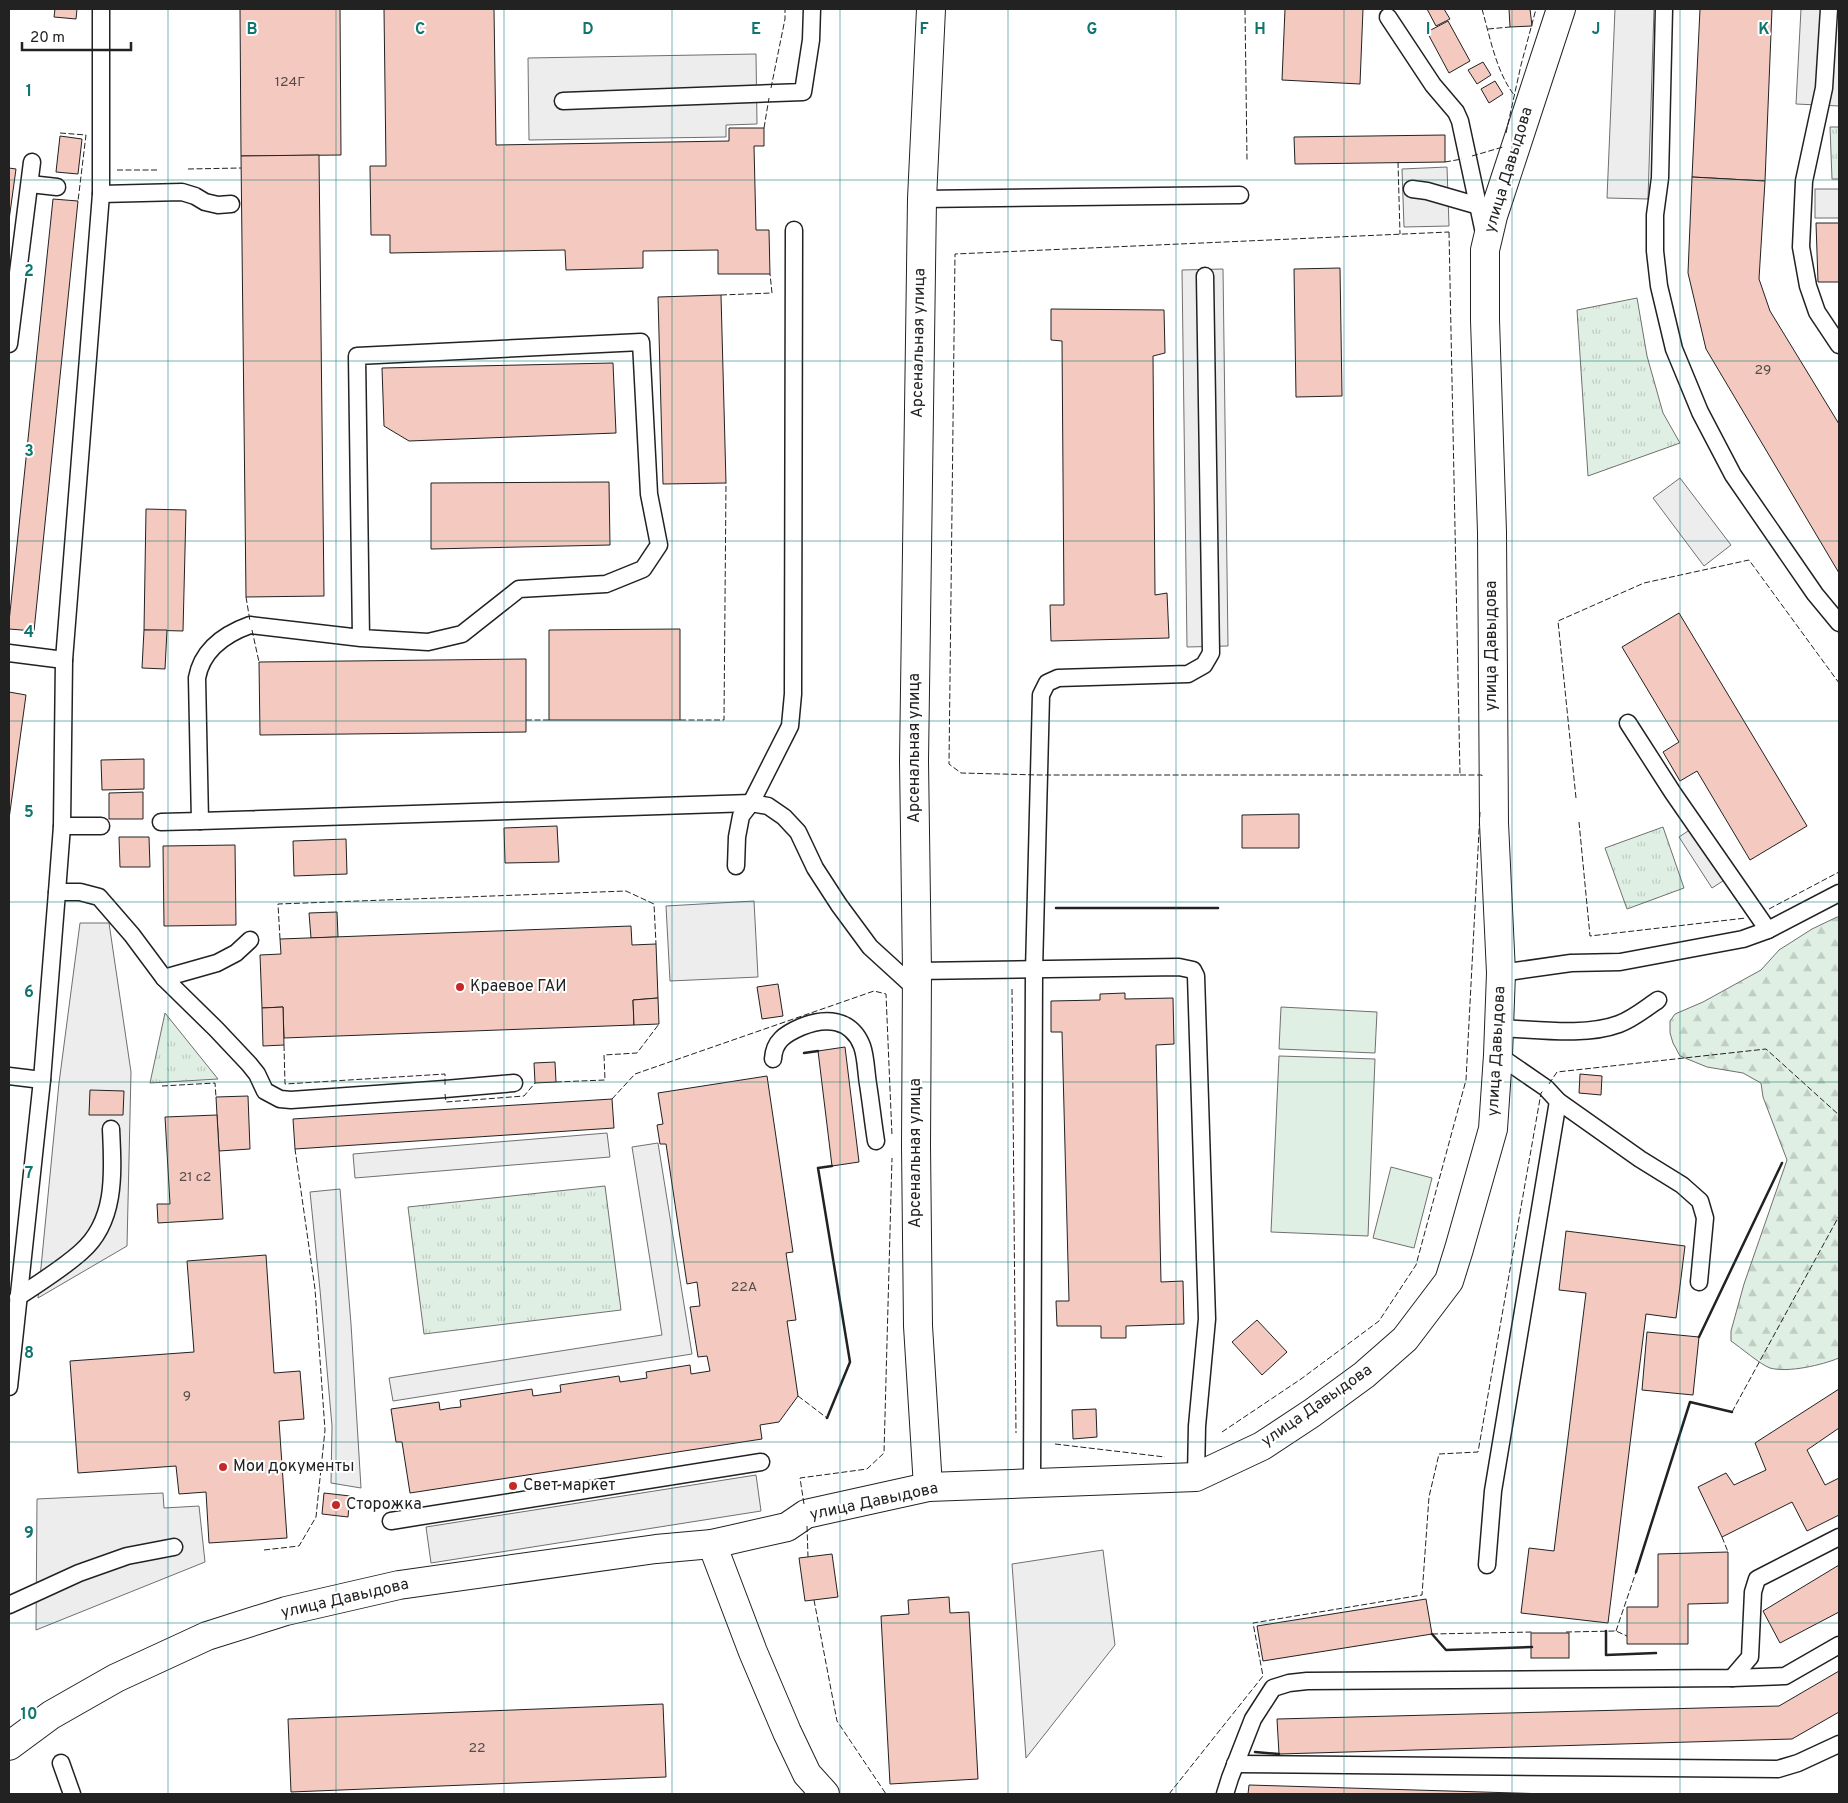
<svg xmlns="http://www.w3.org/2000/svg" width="1848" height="1803" viewBox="0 0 1848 1803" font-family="Overpass,sans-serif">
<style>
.grass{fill:url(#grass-tufts);stroke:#6f6f6f}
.forest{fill:url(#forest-firs);stroke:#6f6f6f}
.pitch{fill:#e0efe3;stroke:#6f6f6f}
.parking{fill:#ededed;stroke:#6f6f6f}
.building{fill:#f3c9c0;stroke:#222}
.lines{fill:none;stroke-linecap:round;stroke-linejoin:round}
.lane-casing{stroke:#222;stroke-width:19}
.street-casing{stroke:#222;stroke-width:30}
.lane{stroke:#fff;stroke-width:16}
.street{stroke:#fff;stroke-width:28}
.fence{stroke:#222;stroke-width:1;stroke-dasharray:6 2.5;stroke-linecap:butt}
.wall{stroke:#222;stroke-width:2.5}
.grid{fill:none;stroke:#0f766e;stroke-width:1;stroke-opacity:0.55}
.poi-dot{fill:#c62828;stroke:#fff;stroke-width:2}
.labels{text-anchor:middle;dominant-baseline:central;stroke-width:4;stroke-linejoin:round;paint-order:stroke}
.number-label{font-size:14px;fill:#564c4a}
.street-label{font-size:16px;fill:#222;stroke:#fff}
.poi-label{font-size:16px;fill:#222;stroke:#fff;text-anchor:start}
.grid-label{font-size:16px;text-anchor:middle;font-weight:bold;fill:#0f766e;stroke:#fff;stroke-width:4;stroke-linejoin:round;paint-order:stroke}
</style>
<defs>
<pattern id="grass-tufts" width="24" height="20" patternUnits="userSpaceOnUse" patternTransform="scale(1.25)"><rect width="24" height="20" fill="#e0efe3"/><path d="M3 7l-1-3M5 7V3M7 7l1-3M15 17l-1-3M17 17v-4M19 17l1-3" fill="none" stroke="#c0cdc2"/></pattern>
<pattern id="forest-firs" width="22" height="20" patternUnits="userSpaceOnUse" patternTransform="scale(1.25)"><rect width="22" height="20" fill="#e0efe3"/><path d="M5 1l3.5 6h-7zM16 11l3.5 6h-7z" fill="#c0cdc2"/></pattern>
</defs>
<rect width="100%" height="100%" fill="#fff"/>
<g class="grass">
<path d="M1830 127H1839V179H1832Z"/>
<path d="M1637 298 1647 356 1663 413 1680 443 1588 476 1577 310Z"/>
<path d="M1663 827 1684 888 1627 909 1605 848Z"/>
<path d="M165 1013 218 1079 150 1083Z"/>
<path d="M605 1186 621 1310 424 1334 408 1207Z"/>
</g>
<path class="forest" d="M1837 917H1839V1358C1822 1365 1788 1373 1770 1368 1761 1365 1740 1347 1731 1341V1331L1744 1284 1787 1160 1763 1097 1761 1083 1743 1073 1707 1067 1680 1056 1673 1043 1670 1033V1021L1675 1014 1703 1002 1761 970 1779 950 1812 929Z"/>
<g class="pitch">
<path d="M1281 1007 1377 1012 1375 1053 1279 1049Z"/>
<path d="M1279 1056 1375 1059 1368 1236 1271 1232Z"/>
<path d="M1391 1167 1432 1178 1414 1248 1373 1238Z"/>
</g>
<g class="parking">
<path d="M1615 9H1654L1648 199 1607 198Z"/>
<path d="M1801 9H1839V106L1796 104Z"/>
<path d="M756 54 757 124 726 125V137L529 140 528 58Z"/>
<path d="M1447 167 1449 226 1404 227 1402 169Z"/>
<rect x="1815" y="189" width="24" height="29"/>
<path d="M1223 269 1228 646 1187 647 1182 270Z"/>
<path d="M1680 478 1731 545 1704 566 1653 498Z"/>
<path d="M1703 821 1737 872 1712 888 1679 837Z"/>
<path d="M754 901 758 977 670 981 666 906Z"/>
<path d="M80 923H109L131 1072 127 1246 38 1298 59 1083Z"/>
<path d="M607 1133 610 1157 355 1178 353 1154Z"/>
<path d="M658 1143 692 1354 393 1401 389 1378 662 1335 632 1147Z"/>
<path d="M340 1189 351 1324 361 1488 331 1483 332 1426 320 1290 310 1192Z"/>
<path d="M756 1475 761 1511 431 1563 426 1527Z"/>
<path d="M163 1493 164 1508 199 1506 205 1562 36 1630 37 1499Z"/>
<path d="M1103 1550 1115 1645 1026 1758 1012 1564Z"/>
</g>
<g class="building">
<path d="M55 9H77L76 19 54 17Z"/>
<path d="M240 9H340L341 155 241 156Z"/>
<path d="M384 9H494L496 145 729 141V128H764V146H754L756 230H769L770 274H718V250L643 251V268L566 270 565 250 390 253V235H371L370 166H386Z"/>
<path d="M1285 9H1363L1360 84 1282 80Z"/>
<path d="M1427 9H1444L1450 19 1436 26Z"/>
<path d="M1509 9H1530L1532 26 1510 27Z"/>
<path d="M1700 9H1772L1765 181 1692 177Z"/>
<path d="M1448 21 1470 61 1449 73 1427 32Z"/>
<path d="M1483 62 1491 75 1477 84 1468 70Z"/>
<path d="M1495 81 1503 94 1489 103 1481 89Z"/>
<path d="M1445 135V162L1295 164 1294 137Z"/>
<path d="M60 136 82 139 78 174 56 172Z"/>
<path d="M319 155 324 596 246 597 241 156Z"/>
<path d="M9 168 16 169 9 220Z"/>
<path d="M1692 177 1765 181 1759 279 1770 311 1839 424V573L1706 349 1688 273Z"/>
<path d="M53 199 78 201 34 631 9 629V622Z"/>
<path d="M1816 223H1839V282H1818Z"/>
<path d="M1340 268 1342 396 1296 397 1294 269Z"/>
<path d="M721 295 726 483 663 484 658 297Z"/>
<path d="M1051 309 1164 310 1165 353 1153 356 1155 595 1167 593 1169 638 1051 641 1050 605H1064L1062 341 1051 340Z"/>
<path d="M613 363 616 433 409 441 384 426 382 368Z"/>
<path d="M609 482 610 545 431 549V483Z"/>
<path d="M146 509 186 510 183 631 144 630Z"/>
<path d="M1679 613 1807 826 1750 860 1697 771 1680 781 1663 752 1679 742 1622 647Z"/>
<path d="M680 629V720H549V630Z"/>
<path d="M144 630H167L165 669 142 668Z"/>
<path d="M526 659V732L260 735 259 662Z"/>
<path d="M9 692 26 695 9 819Z"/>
<path d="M144 759V789L102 790 101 760Z"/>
<path d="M143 792V819H109V793Z"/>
<path d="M1299 814V848H1242V815Z"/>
<path d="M557 826 559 862 505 863 504 828Z"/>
<path d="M119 837H149L150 867H120Z"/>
<path d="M346 839 347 874 294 876 293 841Z"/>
<path d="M235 845 236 925 164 926 163 846Z"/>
<path d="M337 912 338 937 311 938 309 913Z"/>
<path d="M631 926 632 945 656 944 658 998 633 1000 634 1025 284 1038 283 1007 262 1008 260 955 281 954 280 939Z"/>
<path d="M778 984 783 1016 762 1019 757 987Z"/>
<path d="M1125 993V999L1173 998 1174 1044 1156 1045 1161 1282 1183 1281 1184 1324 1126 1326V1338H1101V1326H1057L1056 1301H1069L1062 1032H1051V1001L1100 1000V994Z"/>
<path d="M658 998 659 1024 634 1025 633 1000Z"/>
<path d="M283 1007 284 1045 263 1046 262 1008Z"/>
<path d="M845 1047 859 1162 832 1166 818 1051Z"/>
<path d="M555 1062 556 1082 535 1083 534 1063Z"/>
<path d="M1580 1074 1602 1076 1601 1095 1579 1093Z"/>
<path d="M767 1076 793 1252 786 1253 796 1320 787 1321 798 1396 779 1422 760 1425 762 1439 410 1493 402 1442H396L391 1409 439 1402 440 1410 451 1408 461 1407 460 1400 532 1389 533 1396 561 1392 560 1385 619 1376 620 1382 647 1378 646 1372 690 1365 691 1374 710 1371 707 1356 698 1357 690 1307 700 1306 697 1282 687 1284 666 1144H660L657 1125 663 1124 658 1093Z"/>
<path d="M90 1090 124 1091 123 1115H89Z"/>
<path d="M248 1096 250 1149 219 1151 216 1097Z"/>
<path d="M612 1099 614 1128 295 1149 293 1119Z"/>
<path d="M217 1115 223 1219 158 1223 157 1204H170L165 1117Z"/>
<path d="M1566 1231 1685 1246 1676 1318 1646 1314 1608 1623 1521 1613 1529 1548 1554 1551 1586 1293 1559 1290Z"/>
<path d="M266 1255 274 1373 300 1371 304 1419 279 1421 287 1538 209 1543 206 1492 179 1494 176 1466 78 1473 70 1361 194 1352 187 1261Z"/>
<path d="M1257 1320 1287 1352 1262 1375 1232 1342Z"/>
<path d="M1647 1332 1699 1337 1693 1395 1642 1390Z"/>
<path d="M1839 1389V1428L1807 1450 1825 1485 1839 1478V1515L1807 1531 1792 1502 1722 1537 1698 1487 1726 1473 1734 1485 1766 1470 1755 1443Z"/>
<path d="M1096 1409 1097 1437 1073 1439 1072 1410Z"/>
<path d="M324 1493 350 1496 348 1517 322 1514Z"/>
<path d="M1728 1552V1603L1688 1604V1644H1627V1607H1658V1554Z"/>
<path d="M832 1554 838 1597 805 1601 799 1558Z"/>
<path d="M1839 1565V1612L1780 1643 1763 1611Z"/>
<path d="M949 1597 950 1613 969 1612 978 1779 890 1784 881 1616 909 1614 908 1600Z"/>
<path d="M1426 1599 1432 1634 1263 1661 1257 1626Z"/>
<rect x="1531" y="1633" width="38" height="25"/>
<path d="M1839 1671V1712L1792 1739 1279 1754 1277 1719 1779 1706Z"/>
<path d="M663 1704 666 1777 291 1792 288 1719Z"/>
<path d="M1249 1785 1548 1794H1248Z"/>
</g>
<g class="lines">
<g class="lane-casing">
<g id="lane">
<path d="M1664 9 1660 178 1655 215V251L1659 286 1674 349 1700 412 1733 475 1815 594 1839 623"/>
<path d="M1829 9 1824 88 1804 181 1801 247 1808 286 1817 312 1839 345"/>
<path d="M1388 17 1433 85 1456 112 1460 121 1484 233"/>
<path d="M563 101 803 92 811 40 812 9"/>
<path d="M30 184 57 187"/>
<path d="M1412 189 1427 191 1479 206"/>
<path d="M101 194 182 192 195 196 205 202 218 205 231 204"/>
<path d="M922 199 1240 195"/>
<path d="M9 344 32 162"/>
<path d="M361 638 357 356 641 342 649 494 659 545 643 569 606 584 519 589 462 634 428 642 361 638 250 625C225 634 202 650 197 678L200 821 751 803 768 806 784 817 798 832 815 868 839 905 870 947 916 989"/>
<path d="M9 653 64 660"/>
<path d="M1628 723 1673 793 1768 930"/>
<path d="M161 822 200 821"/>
<path d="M62 826H101"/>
<path d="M736 866 737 837 741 816 751 803 790 726 793 694 794 230"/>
<path d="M57 892H80L99 897 132 935 164 978 216 1029 249 1064 257 1074 265 1091 280 1099 291 1100 445 1089 514 1083"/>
<path d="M917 971 1179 967 1193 970 1196 976 1207 1319 1197 1426 1196 1477"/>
<path d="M1501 973 1571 963 1620 962 1743 939 1768 930 1839 893"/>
<path d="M164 978 217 963 236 953 250 940"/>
<path d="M1498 1028C1535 1029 1584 1037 1619 1024 1633 1019 1646 1008 1658 1000"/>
<path d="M1498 1055 1546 1088 1558 1101 1640 1159 1682 1185 1700 1201 1705 1218 1699 1282"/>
<path d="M773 1059C774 1041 785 1034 801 1027 825 1017 851 1018 862 1046 866 1057 866 1072 868 1084 871 1103 873 1122 876 1141"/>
<path d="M9 1076 42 1080"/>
<path d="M18 1297C39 1283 62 1269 81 1252 117 1221 113 1171 111 1129"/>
<path d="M9 1387 42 1080 57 892 62 826 64 660 101 194V9"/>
<path d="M1032 1483 1034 971 1041 695 1047 683 1058 678 1188 674 1204 665 1211 653 1205 276"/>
<path d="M391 1521 761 1462"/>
<path d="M1487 1565 1493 1491 1558 1101"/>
<path d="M9 1605 79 1573 127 1556 174 1547"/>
<path d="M1732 1678 1750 1657 1753 1592 1757 1579 1839 1537"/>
<path d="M61 1763 72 1794"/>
<path d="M1235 1764 1778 1769 1798 1763 1839 1744"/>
<path d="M1225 1794 1230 1778 1253 1719 1273 1688 1289 1683 1307 1681 1732 1678 1785 1676 1839 1645"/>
</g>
</g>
<g class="street-casing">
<g id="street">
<path d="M928 1487 918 1326 916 1146 917 971 914 761 922 199 931 9"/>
<path d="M712 1544 753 1652 787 1732 807 1774 825 1794"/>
<path d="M9 1746 51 1715 116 1678 207 1636 286 1611 399 1585 656 1549 712 1544 787 1527 806 1514 928 1487 1196 1477 1262 1446 1312 1413 1364 1375 1405 1339 1449 1281 1459 1249 1493 1129 1498 1055 1501 973 1494 823 1492 532 1485 320V250L1493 216 1561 9"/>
</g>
</g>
<use href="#lane" class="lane"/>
<use href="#street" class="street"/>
<g class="fence">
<path d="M1245 9 1247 160"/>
<path d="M1482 9C1490 37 1496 71 1514 95"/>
<path d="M1488 29 1510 27"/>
<path d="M771 88 785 19V9"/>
<path d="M764 128 769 98"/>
<path d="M60 133 86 135 78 201"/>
<path d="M1506 133 1521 65 1536 9"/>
<path d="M1472 156 1503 147"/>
<path d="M1398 162 1400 234"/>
<path d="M1445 162 1462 159"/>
<path d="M188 169 241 168"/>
<path d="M117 170H158"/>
<path d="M1449 232 1460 775H1039L961 773 949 764 955 254Z"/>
<path d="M721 295 772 293 770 274"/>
<path d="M246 597 250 621"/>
<path d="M252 630 259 662"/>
<path d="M526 720H549"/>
<path d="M680 720H724L726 483"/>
<path d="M1460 775H1482V777"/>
<path d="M1576 798 1558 621 1644 583 1749 560 1839 683"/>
<path d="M1579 822 1590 936 1746 918"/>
<path d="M1769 909 1839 872"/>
<path d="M280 939 278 904 626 891 654 904 656 944"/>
<path d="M1012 989 1016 1433"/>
<path d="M284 1045 285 1084 445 1074V1086"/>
<path d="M556 1082 605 1080 604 1055 637 1053 659 1024"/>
<path d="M1549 1084 1557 1072 1766 1049 1839 1115"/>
<path d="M162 1086 215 1083 216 1097"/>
<path d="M445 1094 446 1102 524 1096 535 1083"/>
<path d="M612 1099 635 1074 874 991 886 994 892 1136"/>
<path d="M798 1396 827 1418"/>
<path d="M1732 1412 1839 1216"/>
<path d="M1222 1432 1301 1379 1379 1321 1416 1265 1466 1080 1480 812"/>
<path d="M1055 1444 1165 1457"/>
<path d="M804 1504 800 1478 867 1469 884 1453 892 1158"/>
<path d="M807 1526 808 1557"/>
<path d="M1722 1537 1728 1552"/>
<path d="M264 1550 299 1546 316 1517 325 1430 315 1289 295 1149"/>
<path d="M814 1600 837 1721 886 1794"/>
<path d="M1616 1631 1636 1572"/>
<path d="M1566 1632 1616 1631 1627 1636"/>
<path d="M1432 1634 1533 1632"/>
<path d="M1169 1794 1263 1676 1253 1623 1422 1595 1429 1497 1439 1454 1478 1452 1541 1093 1543 1091"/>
</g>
<g class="wall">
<path d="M1056 908H1218"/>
<path d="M804 1053 818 1051"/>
<path d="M1699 1337 1782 1163"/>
<path d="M827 1418 850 1362 818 1168 832 1166"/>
<path d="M1636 1572 1690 1402 1732 1412"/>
<path d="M1606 1631V1655L1656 1653"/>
<path d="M1432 1634 1446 1650 1532 1647"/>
<path d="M1255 1752 1279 1754"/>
</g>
</g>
<path class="grid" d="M168 9V1794M336 9V1794M504 9V1794M672 9V1794M840 9V1794M1008 9V1794M1176 9V1794M1344 9V1794M1512 9V1794M1680 9V1794M9 180H1839M9 361H1839M9 541H1839M9 721H1839M9 902H1839M9 1082H1839M9 1262H1839M9 1442H1839M9 1623H1839"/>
<g class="poi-dot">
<circle cx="460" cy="987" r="5"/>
<circle cx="223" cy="1467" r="5"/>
<circle cx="513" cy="1486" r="5"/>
<circle cx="336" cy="1505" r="5"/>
</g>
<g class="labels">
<g class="number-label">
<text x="290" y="82">124Г</text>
<text x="1763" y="370">29</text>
<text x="195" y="1177">21 с2</text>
<text x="744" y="1287">22А</text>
<text x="187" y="1396">9</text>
<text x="477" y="1748">22</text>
</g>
<g class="street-label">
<text transform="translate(1509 170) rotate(-73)">улица Давыдова</text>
<text transform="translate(919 343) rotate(-89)">Арсенальная улица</text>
<text transform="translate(1492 646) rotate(-90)">улица Давыдова</text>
<text transform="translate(915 748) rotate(-90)">Арсенальная улица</text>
<text transform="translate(1497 1051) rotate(-87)">улица Давыдова</text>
<text transform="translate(916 1153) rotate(-90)">Арсенальная улица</text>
<text transform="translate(1317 1406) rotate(-35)">улица Давыдова</text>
<text transform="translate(874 1502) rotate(-12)">улица Давыдова</text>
<text transform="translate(345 1599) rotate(-13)">улица Давыдова</text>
</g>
<g class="poi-label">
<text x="470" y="987">Краевое ГАИ</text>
<text x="233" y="1467">Мои документы</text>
<text x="523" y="1486">Свет маркет</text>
<text x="346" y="1505">Сторожка</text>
</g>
</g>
<g class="grid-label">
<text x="252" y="34">B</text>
<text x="420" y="34">C</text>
<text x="588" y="34">D</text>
<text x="756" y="34">E</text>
<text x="924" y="34">F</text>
<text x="1092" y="34">G</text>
<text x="1260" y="34">H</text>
<text x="1428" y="34">I</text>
<text x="1596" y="34">J</text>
<text x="1764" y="34">K</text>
<text x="29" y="96">1</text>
<text x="29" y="276">2</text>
<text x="29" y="456">3</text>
<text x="29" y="637">4</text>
<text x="29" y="817">5</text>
<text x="29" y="997">6</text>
<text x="29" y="1178">7</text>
<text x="29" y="1358">8</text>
<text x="29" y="1538">9</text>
<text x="29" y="1719">10</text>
</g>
<rect width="1848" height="1803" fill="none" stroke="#222222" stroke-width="20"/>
<path d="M22 42v8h109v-8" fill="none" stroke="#222222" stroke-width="2.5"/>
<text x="30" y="42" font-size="15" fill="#222222" stroke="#ffffff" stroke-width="4" paint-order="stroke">20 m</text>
</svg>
